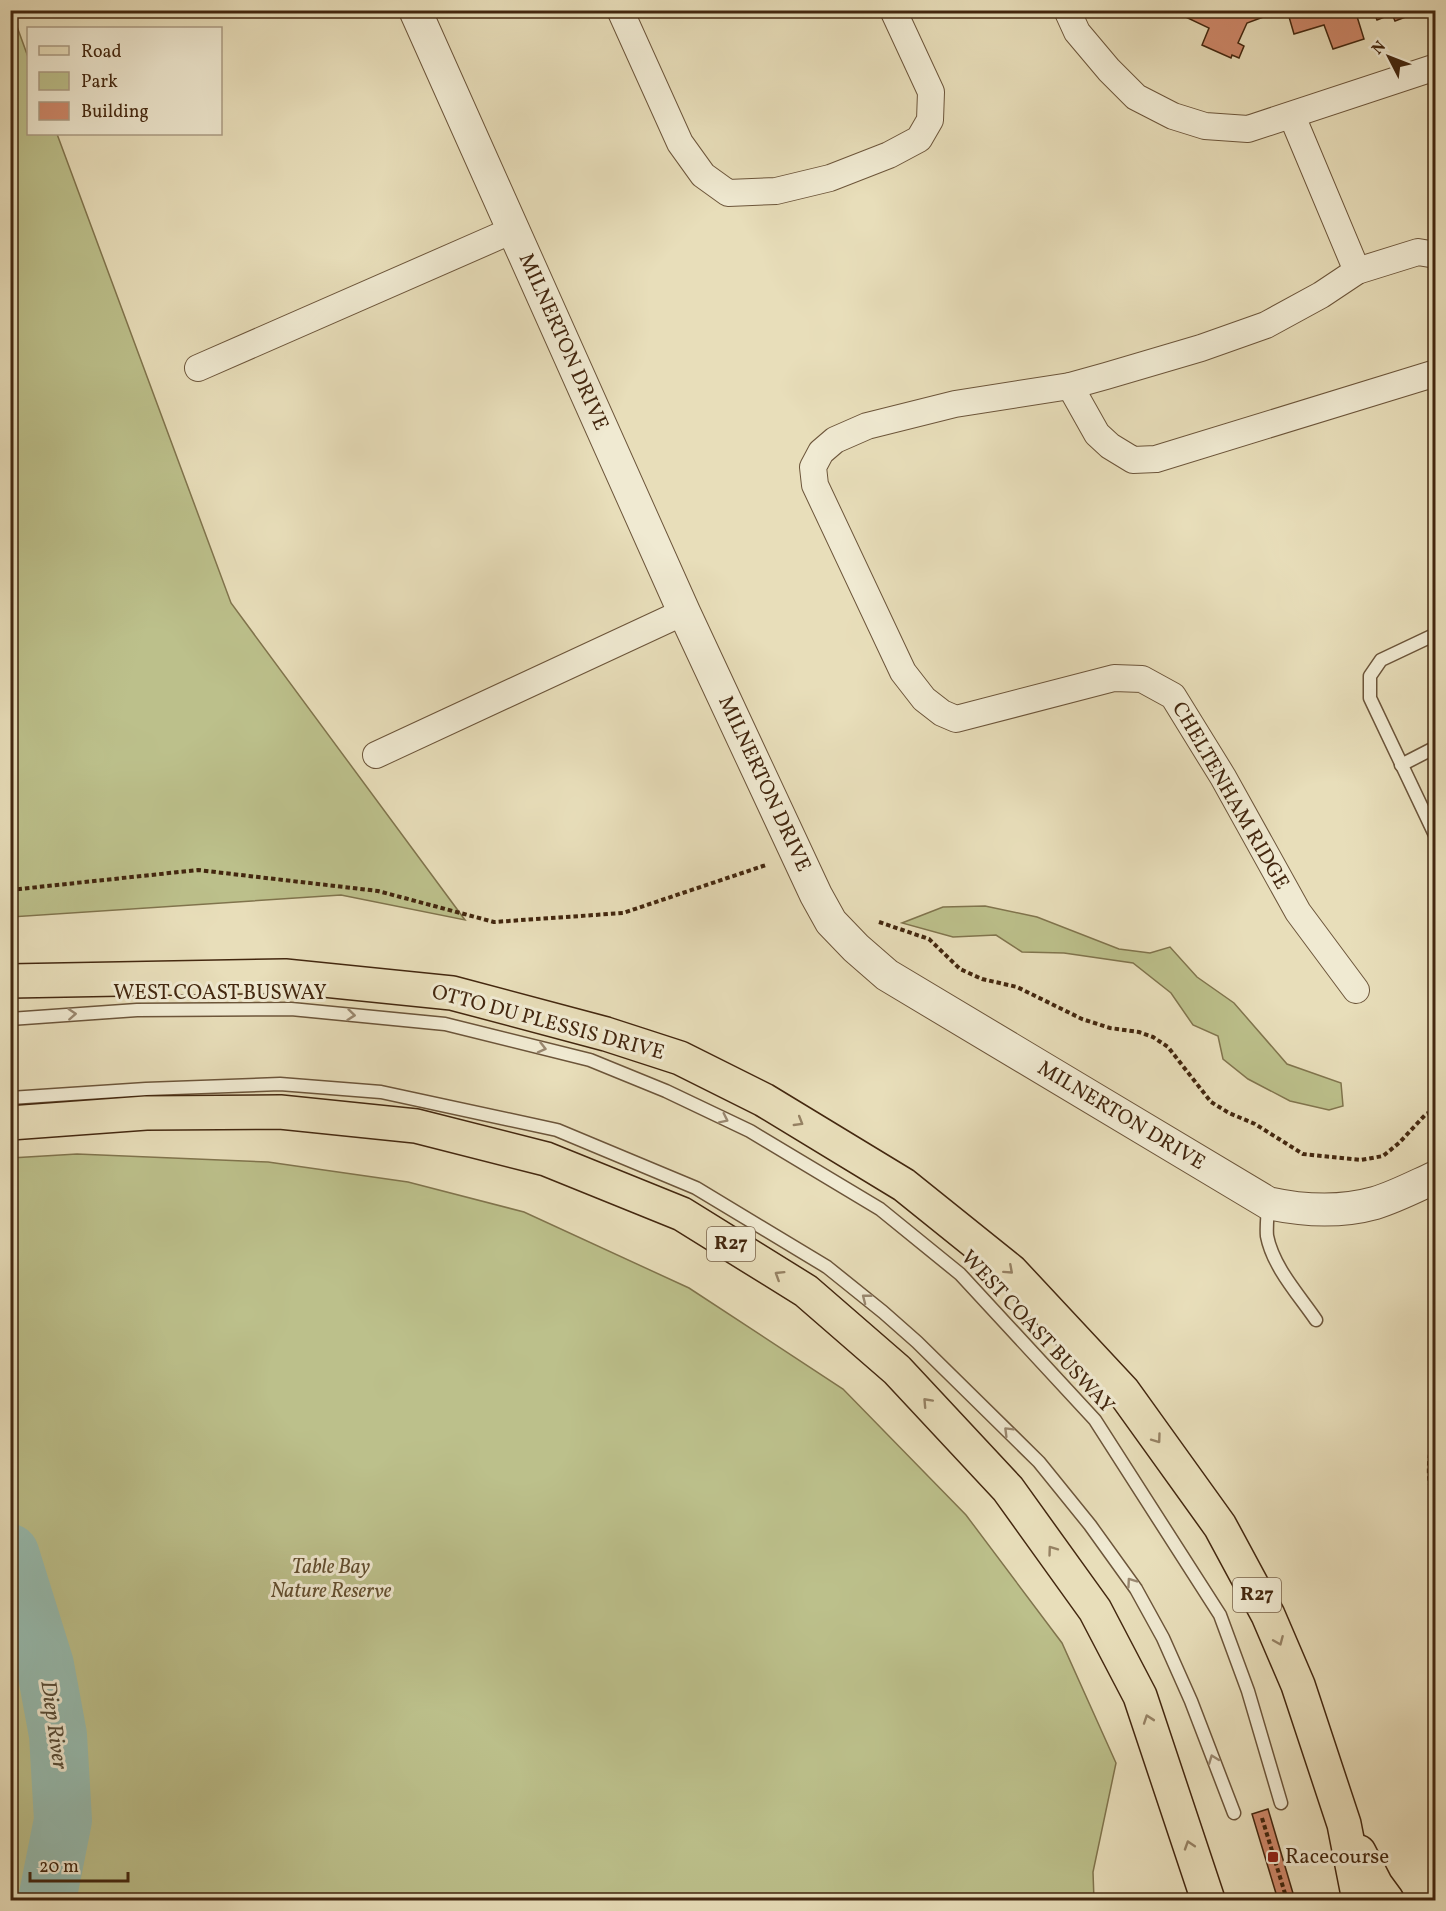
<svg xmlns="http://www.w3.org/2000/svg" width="1446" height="1911" viewBox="0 0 1446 1911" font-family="Vollkorn,serif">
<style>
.green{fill:#bcc08b;stroke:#80744d;stroke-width:1.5}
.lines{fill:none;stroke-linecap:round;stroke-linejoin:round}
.river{stroke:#97bcb0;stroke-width:58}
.building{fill:#ce886a;stroke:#43270f;stroke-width:1.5}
.service-casing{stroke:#6c553a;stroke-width:15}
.minor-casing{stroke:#6c553a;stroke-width:28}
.tertiary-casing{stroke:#6c553a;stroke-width:34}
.primary-casing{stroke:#43270f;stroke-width:36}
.path{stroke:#43270f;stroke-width:4;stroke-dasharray:4.5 3;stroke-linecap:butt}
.service{stroke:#f0ead2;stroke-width:12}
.minor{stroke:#f0ead2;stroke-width:26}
.tertiary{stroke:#f0ead2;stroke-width:32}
.primary{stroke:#e8deba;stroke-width:33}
.oneway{stroke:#9a8870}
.oneway2{stroke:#968264}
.poi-dot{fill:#8f2418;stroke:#f0ead2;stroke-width:2}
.labels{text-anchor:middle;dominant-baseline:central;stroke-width:6;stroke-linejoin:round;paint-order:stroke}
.shield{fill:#f0ead2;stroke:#77624a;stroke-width:1.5}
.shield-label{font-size:20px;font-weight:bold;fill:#43270f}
.street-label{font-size:21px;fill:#43270f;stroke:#f0ead2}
.park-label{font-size:21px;font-style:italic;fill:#614d2e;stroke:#f0ead2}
.poi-label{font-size:21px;fill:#43270f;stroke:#f0ead2;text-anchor:start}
.water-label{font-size:22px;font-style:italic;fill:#584c37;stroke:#f0ead2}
</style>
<rect width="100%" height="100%" fill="#e8deba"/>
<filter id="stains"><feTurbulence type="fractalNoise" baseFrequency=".00333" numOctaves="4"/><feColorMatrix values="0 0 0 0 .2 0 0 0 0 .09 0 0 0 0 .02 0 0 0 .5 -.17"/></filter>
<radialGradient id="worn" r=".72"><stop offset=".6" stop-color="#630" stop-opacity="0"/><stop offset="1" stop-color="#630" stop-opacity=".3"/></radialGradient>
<g class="green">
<path d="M11 10 28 57V134H57L231 603 465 920 341 895 11 917Z"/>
<path d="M985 906 1037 917 1119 949 1150 953 1170 947 1197 977 1234 1003 1287 1064 1341 1083 1343 1106 1329 1110 1290 1101 1248 1079 1223 1059 1218 1036 1193 1025 1171 993 1133 963 1064 953 1022 952 996 935 953 937 902 923 943 907Z"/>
<path d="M77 1154 268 1162 408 1182 524 1212 689 1288 843 1389 966 1515 1062 1643 1116 1763 1093 1872 1094 1900H11V1158Z"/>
</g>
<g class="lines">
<path class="river" d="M10 1553 45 1665 58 1735 63 1820 47 1900"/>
</g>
<g class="building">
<path d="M1171 10H1264L1266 16 1247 23 1238 43 1244 46 1239 58 1232 55 1231 58 1202 45 1209 28Z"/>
<path d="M1287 10H1355L1364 39 1333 49 1324 25 1294 34Z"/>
<path d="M1373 10H1424L1395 21 1392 14 1377 20Z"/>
<path d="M1268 1809 1295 1900H1278L1252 1814Z"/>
</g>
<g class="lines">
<g class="service-casing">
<g id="service">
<path d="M1436 634 1381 660 1370 676V698L1436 837"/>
<path d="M1401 765 1436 747"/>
<path d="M10 1019 137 1010 291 1009 445 1024 590 1060 666 1091 750 1131 880 1209 960 1274 1095 1420 1220 1615 1248 1691 1281 1803"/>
<path d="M10 1098 146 1089 280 1084 381 1092 557 1130 696 1188 827 1267 883 1312 917 1342 1039 1462 1090 1525 1136 1589 1163 1638 1191 1701 1234 1813"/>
<path d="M1268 1203C1268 1213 1266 1226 1267 1236 1273 1267 1299 1295 1316 1320"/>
</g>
</g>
<g class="minor-casing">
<g id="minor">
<path d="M620 10 680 143 703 175 728 193 776 191 830 178 889 155 919 139 930 120 931 92 893 10"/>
<path d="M1067 10 1077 32 1109 70 1136 97 1173 116 1205 126 1248 129 1436 67"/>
<path d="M1292 116 1357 271"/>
<path d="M198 368 513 230"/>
<path d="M1070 386 1097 434 1110 446 1133 460 1156 459 1436 373"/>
<path d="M376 755 684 612"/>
<path d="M1356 990 1298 912 1223 777 1173 696 1142 679 1114 678 956 719 942 713 924 699 903 672 815 485 813 467 821 452 835 440 867 426 955 404 1070 386 1106 376 1201 348 1266 325 1321 295 1357 271 1418 252 1436 255"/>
</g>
</g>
<g class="tertiary-casing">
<path id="tertiary" d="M415 10 684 612 816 895 831 922 856 948 887 975 1268 1203C1304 1211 1339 1213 1375 1203 1395 1197 1416 1186 1436 1177"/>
</g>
<g class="primary-casing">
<g id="primary">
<path d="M10 981 285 976 452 993 606 1034 680 1058 764 1100 904 1185 1011 1271 1123 1391 1220 1526 1268 1615 1298 1685 1344 1824 1359 1900"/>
<path d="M10 1123 146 1113 280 1112 416 1126 546 1159 682 1214 806 1291 897 1370 1008 1489 1095 1610 1140 1696 1208 1900"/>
<path d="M1359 1852 1376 1885 1387 1900"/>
</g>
</g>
<g class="path">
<path d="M10 890 198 870 378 891 494 922 623 913 766 865"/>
<path d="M879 922 929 939 960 969 982 979 1017 987 1082 1019 1110 1028 1139 1032 1153 1037 1168 1047 1211 1102 1229 1113 1255 1124 1303 1154 1361 1160 1383 1156 1399 1143 1426 1114 1436 1110"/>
<path d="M1436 1432C1427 1453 1426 1485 1436 1505"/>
<path d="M1262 1818 1287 1900"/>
</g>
<use href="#service" class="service"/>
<use href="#minor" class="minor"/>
<use href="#tertiary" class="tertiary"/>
<use href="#primary" class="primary"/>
</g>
<defs><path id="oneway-chevron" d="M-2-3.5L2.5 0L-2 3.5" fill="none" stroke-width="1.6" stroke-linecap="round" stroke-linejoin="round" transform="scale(1.5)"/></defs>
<g class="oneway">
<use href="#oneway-chevron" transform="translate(72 1014) rotate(-4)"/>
<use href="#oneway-chevron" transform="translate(351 1015) rotate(6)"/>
<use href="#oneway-chevron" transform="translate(542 1048) rotate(14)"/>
<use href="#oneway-chevron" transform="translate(724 1119) rotate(26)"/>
<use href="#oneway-chevron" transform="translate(866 1298) rotate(-142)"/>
<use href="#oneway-chevron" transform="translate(1008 1431) rotate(-135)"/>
<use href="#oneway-chevron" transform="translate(1131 1582) rotate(-125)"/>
<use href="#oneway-chevron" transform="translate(1213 1759) rotate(-111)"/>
</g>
<g class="oneway2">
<use href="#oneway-chevron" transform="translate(799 1122) rotate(31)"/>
<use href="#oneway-chevron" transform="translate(1009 1270) rotate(42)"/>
<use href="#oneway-chevron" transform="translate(779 1275) rotate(-148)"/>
<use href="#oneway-chevron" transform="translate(927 1402) rotate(-133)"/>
<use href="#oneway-chevron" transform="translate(1157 1439) rotate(54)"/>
<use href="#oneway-chevron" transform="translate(1052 1550) rotate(-126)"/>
<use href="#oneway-chevron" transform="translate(1279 1641) rotate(67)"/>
<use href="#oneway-chevron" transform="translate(1148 1719) rotate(-109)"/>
<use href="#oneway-chevron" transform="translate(1189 1845) rotate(-108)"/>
</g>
<rect class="poi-dot" x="1267" y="1851" width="12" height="12" rx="3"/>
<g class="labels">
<g class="shield">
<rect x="707" y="1227" width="48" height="34" rx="4.5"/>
<rect x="1233" y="1578" width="48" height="34" rx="4.5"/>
</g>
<g class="shield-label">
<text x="731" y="1244">R27</text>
<text x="1257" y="1595">R27</text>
</g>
<g class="street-label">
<text transform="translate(563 342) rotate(66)">MILNERTON DRIVE</text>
<text transform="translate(764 784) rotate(65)">MILNERTON DRIVE</text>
<text transform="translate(1230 796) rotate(60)">CHELTENHAM RIDGE</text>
<text x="220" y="993">WEST COAST BUSWAY</text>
<text transform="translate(548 1023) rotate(15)">OTTO DU PLESSIS DRIVE</text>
<text transform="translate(1121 1116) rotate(31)">MILNERTON DRIVE</text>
<text transform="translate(1037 1332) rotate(47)">WEST COAST BUSWAY</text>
</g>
<g class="park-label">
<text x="331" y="1567">Table Bay<tspan x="331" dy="24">Nature Reserve</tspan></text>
</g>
<g class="poi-label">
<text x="1285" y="1857">Racecourse</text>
</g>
<g class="water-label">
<text transform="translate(53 1725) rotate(82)">Diep River</text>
</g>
</g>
<rect width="1446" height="1911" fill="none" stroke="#e8deba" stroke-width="36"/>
<rect x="12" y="12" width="1422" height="1887" fill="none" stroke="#43270f" stroke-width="3"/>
<rect x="18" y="18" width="1410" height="1875" fill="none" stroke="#43270f" stroke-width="1.5"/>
<rect x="27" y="27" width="195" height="108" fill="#f0ead2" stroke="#ab9c84" stroke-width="1.5"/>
<rect x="39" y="46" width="30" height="9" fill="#e8deba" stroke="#ab9c84" stroke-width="1.5"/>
<text x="81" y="57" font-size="18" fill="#43270f">Road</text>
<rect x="39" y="72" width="30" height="18" fill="#bcc08b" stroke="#ab9c84" stroke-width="1.5"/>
<text x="81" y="87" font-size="18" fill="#43270f">Park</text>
<rect x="39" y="102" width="30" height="18" fill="#ce886a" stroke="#ab9c84" stroke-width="1.5"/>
<text x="81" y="117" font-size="18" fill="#43270f">Building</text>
<g transform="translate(1389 57) rotate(312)" stroke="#f0ead2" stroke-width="4.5" paint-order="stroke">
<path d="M0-4.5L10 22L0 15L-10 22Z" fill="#43270f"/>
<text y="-9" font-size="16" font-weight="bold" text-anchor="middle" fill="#43270f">N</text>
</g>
<path d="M30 1872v9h98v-9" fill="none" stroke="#43270f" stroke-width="3"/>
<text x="39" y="1872" font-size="18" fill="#43270f" stroke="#f0ead2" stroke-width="4.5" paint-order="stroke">20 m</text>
<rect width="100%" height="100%" filter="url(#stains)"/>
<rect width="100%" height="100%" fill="url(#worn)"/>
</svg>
